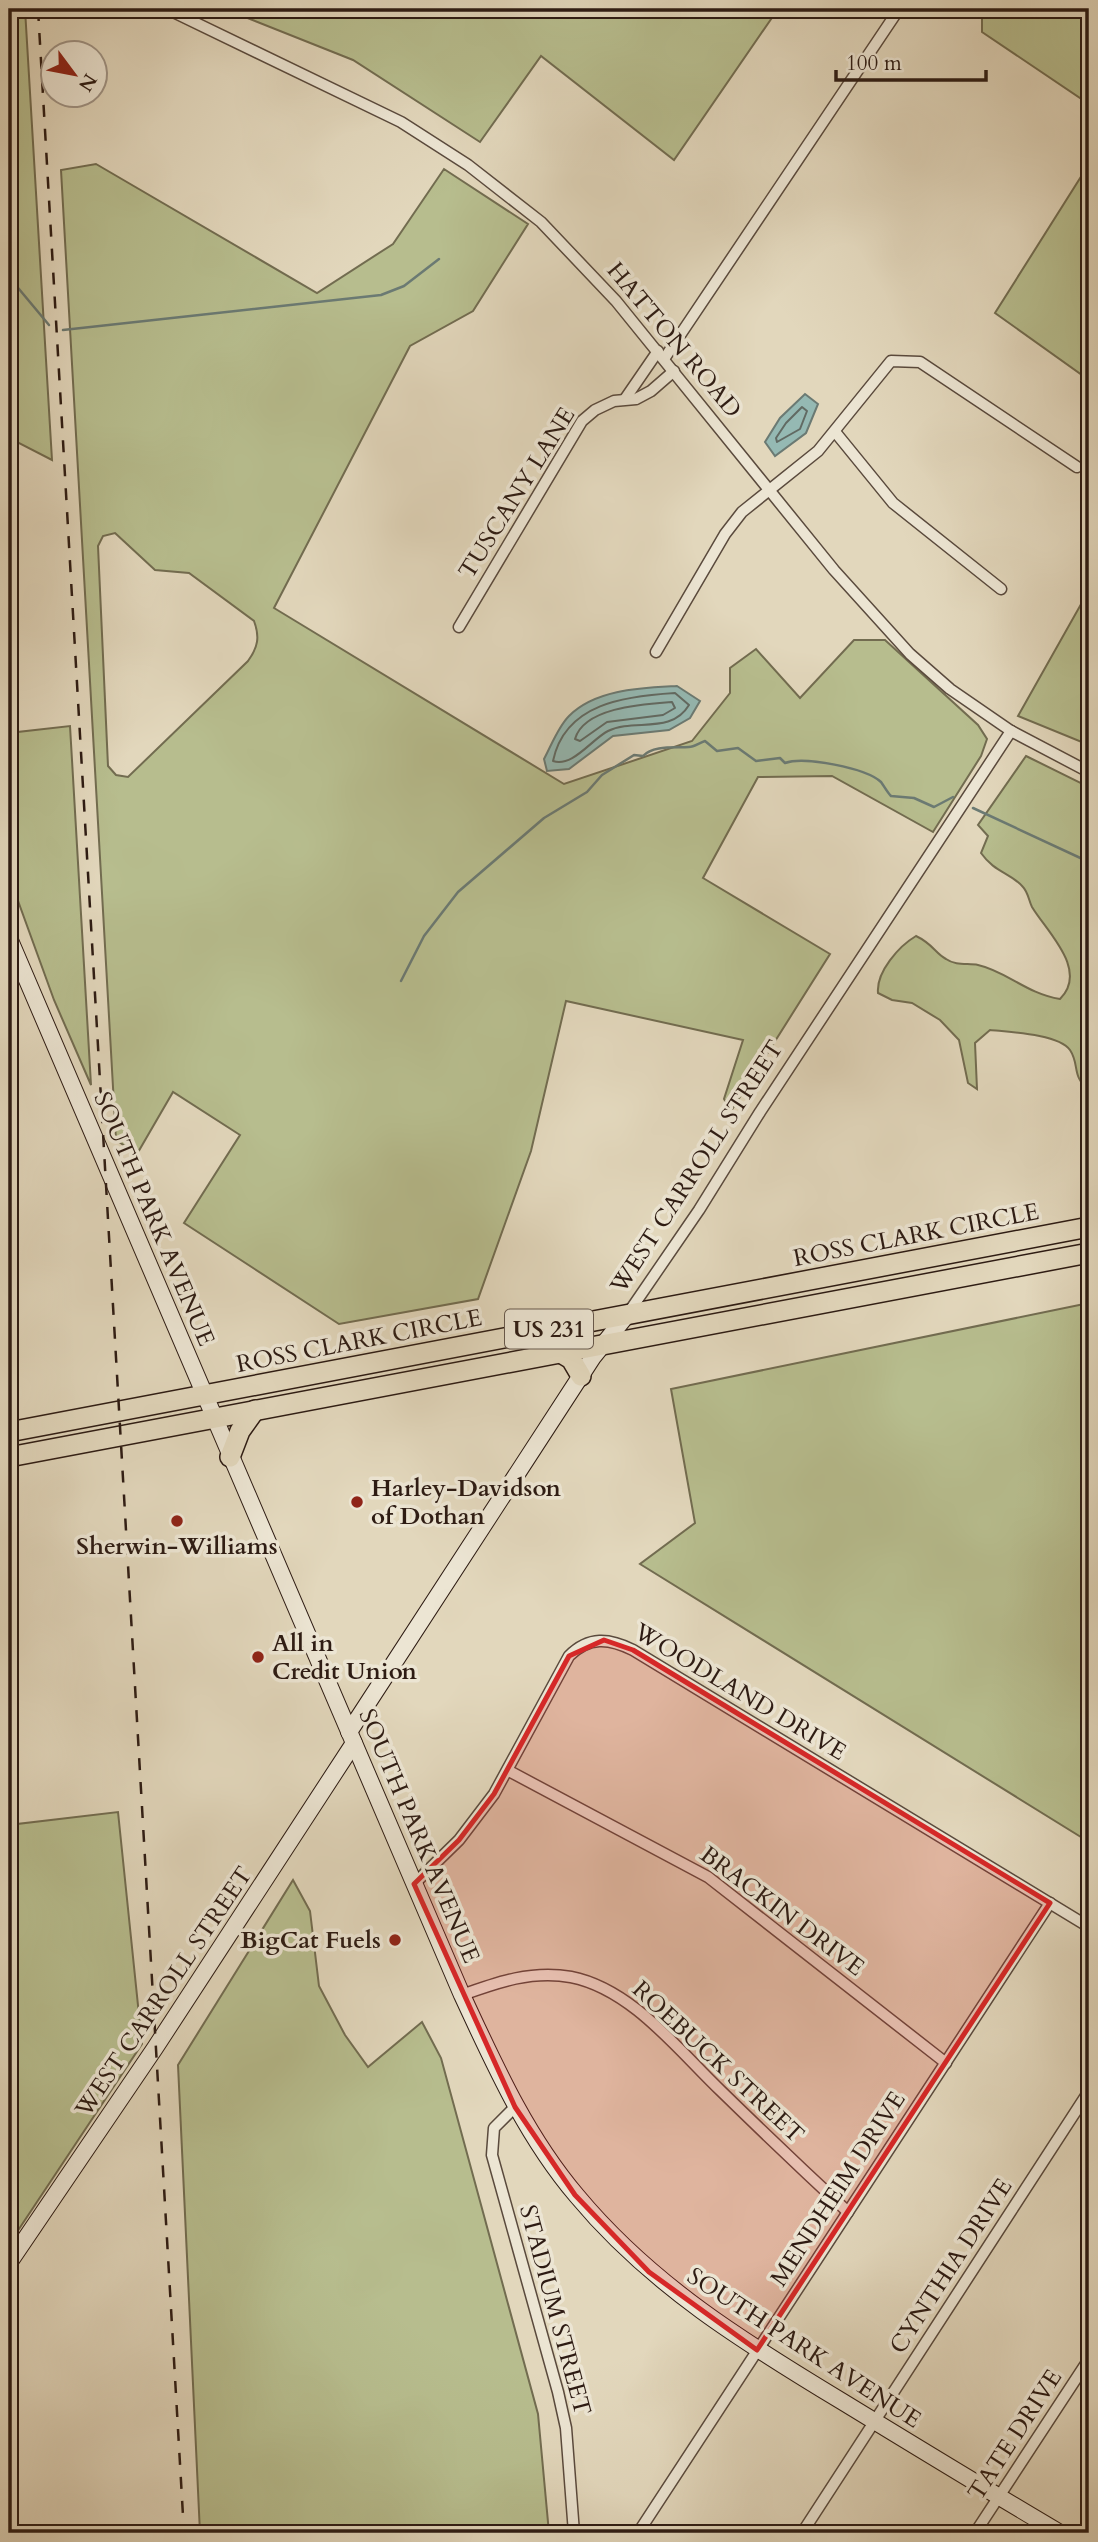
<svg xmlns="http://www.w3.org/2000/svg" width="1098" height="2542" viewBox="0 0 1098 2542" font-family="Cardo,serif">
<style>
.green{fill:#b7bd8e;stroke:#726c50;stroke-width:2;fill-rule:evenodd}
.water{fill:#95b9b3;stroke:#6b7a73;stroke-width:2}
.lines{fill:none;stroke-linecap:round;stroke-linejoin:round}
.shore{stroke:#616a63;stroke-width:2}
.stream{stroke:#6b7a73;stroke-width:2.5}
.street-casing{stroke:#5a4a3d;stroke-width:13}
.secondary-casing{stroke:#2d1b13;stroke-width:18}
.highway-casing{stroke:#2d1b13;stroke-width:22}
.street{stroke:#ece5d3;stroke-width:10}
.secondary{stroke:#ece5d3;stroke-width:16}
.highway{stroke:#e2d7bc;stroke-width:19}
.rail{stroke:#2d1b13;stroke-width:2.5;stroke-dasharray:12 12;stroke-linecap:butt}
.marked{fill:#d62828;fill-opacity:0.2;stroke:#d62828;stroke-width:5;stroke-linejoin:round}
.poi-dot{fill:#8f2418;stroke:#ece5d3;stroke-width:2.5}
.labels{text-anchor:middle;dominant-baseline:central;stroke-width:7;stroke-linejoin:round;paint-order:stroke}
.shield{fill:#ece5d3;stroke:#66584d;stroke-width:2}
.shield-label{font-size:23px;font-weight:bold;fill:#2d1b13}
.street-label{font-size:24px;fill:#2d1b13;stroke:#ece5d3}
.poi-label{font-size:24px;font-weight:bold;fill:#2d1b13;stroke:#ece5d3;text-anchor:start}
</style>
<rect width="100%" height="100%" fill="#e2d7bc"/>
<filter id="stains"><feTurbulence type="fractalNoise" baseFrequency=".00286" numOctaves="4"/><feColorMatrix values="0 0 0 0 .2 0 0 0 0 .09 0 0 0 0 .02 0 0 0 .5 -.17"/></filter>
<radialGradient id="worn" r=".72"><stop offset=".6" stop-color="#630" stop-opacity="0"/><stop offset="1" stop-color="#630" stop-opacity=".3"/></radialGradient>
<g class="green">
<path d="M9 9H25L52 460 9 438Z"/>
<path d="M225 9H778L674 160 541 56 480 142 353 60Z"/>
<path d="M982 9H1089V104L982 32Z"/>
<path d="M96 164 317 293 393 244 444 169 528 224 473 311 410 346 274 608 564 784 692 741 730 693V668L756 649 800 698 854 640H885L978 725 987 739 981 756 933 832 832 776 758 777 703 878 830 954 731 1111 724 1099 743 1040 566 1001 531 1151 478 1299 339 1324 184 1223 240 1135 173 1092 137 1154 116 1140 61 170ZM115 533 155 570 189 573 254 621C260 637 258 647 248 661L128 777 116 775 108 766 98 546 103 536Z"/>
<path d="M1089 164V380L995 313Z"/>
<path d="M1089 590V745L1018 716Z"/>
<path d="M70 726 91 1085 54 1000 9 876V733Z"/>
<path d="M1026 756 1089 787V1090C1071 1076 1080 1065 1070 1050 1059 1034 1009 1032 990 1030L975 1043 977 1089 968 1083 959 1040 940 1020 912 1003 892 1000 878 993C876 972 899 946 916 936 933 944 935 953 946 959 956 966 968 963 978 965 1006 971 1027 994 1060 999 1089 970 1047 932 1032 907 1029 901 1028 892 1023 887 1010 872 995 873 981 853L988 836 978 825Z"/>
<path d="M1089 1303V1842L640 1564 695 1523 671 1389Z"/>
<path d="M118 1812 142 2044 9 2244V1825Z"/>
<path d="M293 1880 310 1911 319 1986 345 2035 368 2067 422 2022 441 2058 538 2414 549 2533H200L178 2065Z"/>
</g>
<g class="water">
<path d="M805 394 818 404 806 433 775 456 765 442 780 418Z"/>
<path d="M677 686 700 701 690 718 669 730 613 736 569 769 547 771 544 759C551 746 558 727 569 716 596 689 642 688 677 686Z"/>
</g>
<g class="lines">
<g class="shore">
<path d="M802 407 807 411 800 429 777 442 776 438 786 423Z"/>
<path d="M675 693 689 705C671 735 634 718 608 731 592 739 572 768 553 761 565 703 626 696 675 693Z"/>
<path d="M672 702 675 708 663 715 607 722 580 741 575 739C584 707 645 704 672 702Z"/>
</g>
<g class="stream">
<path d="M9 277 49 325"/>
<path d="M63 330 381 295 404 286 439 259"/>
<path d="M973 808 1089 862"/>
<path d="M401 981 424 936 458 892 544 818 587 792 602 775 634 755 643 756C653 745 675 748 689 747 694 747 699 743 705 741L717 751 738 748 756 761 780 758 785 763C804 756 866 768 881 782 884 786 887 792 891 796L914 798 934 807 953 797"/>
</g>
<g class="street-casing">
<g id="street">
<path d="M167 9 401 122 468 165 541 222 616 301 834 570 910 654 950 689 1011 731 1089 772"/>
<path d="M664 359 899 9"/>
<path d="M625 399 658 351"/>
<path d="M836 433 893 503 1001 589"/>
<path d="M459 627 582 421 595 410 614 401 636 399 651 391 674 371"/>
<path d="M656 652 725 534 742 512 818 451 891 361 920 362 1077 467"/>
<path d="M629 1312 699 1210 760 1112 1011 731"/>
<path d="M509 1771 708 1877 946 2063"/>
<path d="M414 1884 459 1840 494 1794 569 1656C589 1636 609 1638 633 1650L1089 1927"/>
<path d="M462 1995C498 1982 532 1970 571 1977 632 1989 678 2050 721 2091 763 2132 805 2172 848 2212"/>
<path d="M515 2107 494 2128 492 2155 558 2392 566 2428 574 2533"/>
<path d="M638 2533 1050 1903"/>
<path d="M802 2533 1089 2091"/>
<path d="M975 2533 1089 2359"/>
</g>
</g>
<g class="secondary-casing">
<g id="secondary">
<path d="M9 938 462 1995C495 2066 526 2136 577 2196 651 2285 745 2343 843 2402 915 2446 987 2490 1060 2533"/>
<path d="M349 1732 593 1357 627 1315"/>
<path d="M9 2263 155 2048 354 1743"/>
</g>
</g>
<g class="highway-casing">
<g id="highway">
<path d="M561 1353 571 1359 581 1376"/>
<path d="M9 1432 1089 1227"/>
<path d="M9 1457 1089 1253"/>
<path d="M230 1457 240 1431 255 1410"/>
</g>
</g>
<use href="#street" class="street"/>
<use href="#secondary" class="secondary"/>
<use href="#highway" class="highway"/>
<path class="rail" d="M38 9 184 2533"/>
</g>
<path class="marked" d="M604 1640 633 1650 1050 1903 757 2350 649 2272 575 2195 515 2107 414 1884 459 1840 494 1794 569 1656Z"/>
<g class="poi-dot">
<circle cx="357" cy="1502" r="7"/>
<circle cx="177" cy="1521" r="7"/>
<circle cx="258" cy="1657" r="7"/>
<circle cx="395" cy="1940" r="7"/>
</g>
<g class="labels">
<rect class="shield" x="505" y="1309.5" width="88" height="39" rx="5"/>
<g class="shield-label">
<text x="549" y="1329">US 231</text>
</g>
<g class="street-label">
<text transform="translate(674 340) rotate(50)">HATTON ROAD</text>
<text transform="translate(517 493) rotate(-58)">TUSCANY LANE</text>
<text transform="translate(697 1167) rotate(-57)">WEST CARROLL STREET</text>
<text transform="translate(154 1219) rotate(67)">SOUTH PARK AVENUE</text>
<text transform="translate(916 1235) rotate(-11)">ROSS CLARK CIRCLE</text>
<text transform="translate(359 1341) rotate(-11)">ROSS CLARK CIRCLE</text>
<text transform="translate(740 1692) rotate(31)">WOODLAND DRIVE</text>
<text transform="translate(419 1836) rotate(67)">SOUTH PARK AVENUE</text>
<text transform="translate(782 1911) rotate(37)">BRACKIN DRIVE</text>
<text transform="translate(164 1992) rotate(-56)">WEST CARROLL STREET</text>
<text transform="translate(718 2062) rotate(43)">ROEBUCK STREET</text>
<text transform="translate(838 2189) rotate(-57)">MENDHEIM DRIVE</text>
<text transform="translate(951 2266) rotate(-57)">CYNTHIA DRIVE</text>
<text transform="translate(555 2310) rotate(75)">STADIUM STREET</text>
<text transform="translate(804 2348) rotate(33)">SOUTH PARK AVENUE</text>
<text transform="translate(1015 2435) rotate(-57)">TATE DRIVE</text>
</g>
<g class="poi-label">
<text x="371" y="1488">Harley-Davidson<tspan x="371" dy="28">of Dothan</tspan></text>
<text x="177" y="1546" text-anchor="middle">Sherwin-Williams</text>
<text x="272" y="1643">All in<tspan x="272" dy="28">Credit Union</tspan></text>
<text x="381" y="1940" text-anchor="end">BigCat Fuels</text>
</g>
</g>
<rect width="1098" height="2542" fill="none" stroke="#e2d7bc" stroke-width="35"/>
<rect x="10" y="10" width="1077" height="2521" fill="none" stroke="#2d1b13" stroke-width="3.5"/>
<rect x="18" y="18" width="1063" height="2507" fill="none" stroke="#2d1b13" stroke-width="2"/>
<g transform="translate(74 74) rotate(122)"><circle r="33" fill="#ece5d3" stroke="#a09486" stroke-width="2"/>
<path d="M0-5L12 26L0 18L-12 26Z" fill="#8f2418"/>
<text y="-10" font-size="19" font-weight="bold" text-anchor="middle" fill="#2d1b13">N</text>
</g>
<path d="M836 70v10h150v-10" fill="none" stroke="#2d1b13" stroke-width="3.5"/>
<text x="846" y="70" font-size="21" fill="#2d1b13" stroke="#ece5d3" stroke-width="5" paint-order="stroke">100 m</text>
<rect width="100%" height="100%" filter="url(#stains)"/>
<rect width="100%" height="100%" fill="url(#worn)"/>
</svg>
